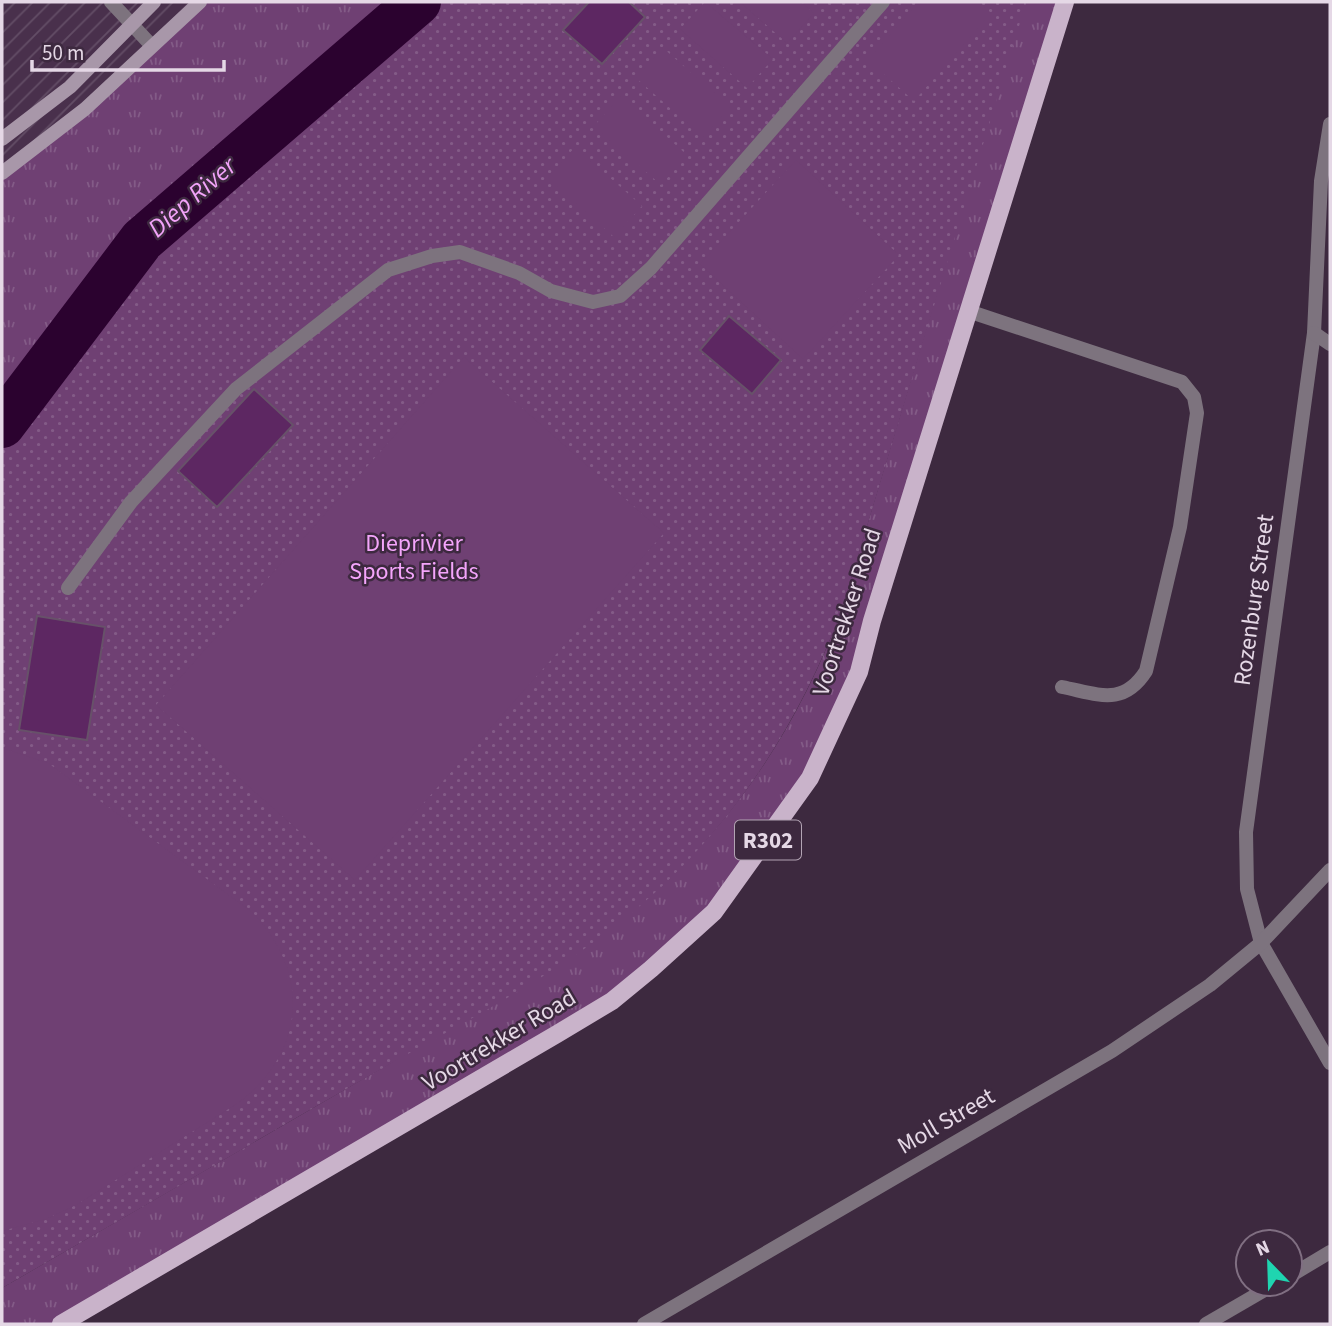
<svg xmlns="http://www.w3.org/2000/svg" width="1332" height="1326" viewBox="0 0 1332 1326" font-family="'Source Sans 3',sans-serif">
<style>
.industrial{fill:url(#industrial-furrows)}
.grass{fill:url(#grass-tufts)}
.park{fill:url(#park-dots)}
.pitch{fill:#6f4073}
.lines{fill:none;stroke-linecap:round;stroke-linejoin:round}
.river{stroke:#2b022f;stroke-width:46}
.building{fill:#5d2762;stroke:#675169;stroke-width:2}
.service{stroke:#7d737e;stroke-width:14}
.minor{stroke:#7d737e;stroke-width:14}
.secondary{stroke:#a897a9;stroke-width:14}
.primary{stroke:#c9b3ca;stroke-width:18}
.labels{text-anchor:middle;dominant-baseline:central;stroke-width:5;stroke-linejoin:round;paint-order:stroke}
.shield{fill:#3d293f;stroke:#b3a4b4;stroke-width:2}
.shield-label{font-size:23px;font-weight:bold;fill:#e5d8e6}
.park-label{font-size:24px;fill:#f4a5fb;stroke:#3d293f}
.street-label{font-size:24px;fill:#e5d8e6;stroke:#3d293f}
.water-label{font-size:26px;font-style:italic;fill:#f2a3f9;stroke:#3d293f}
</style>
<defs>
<pattern id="industrial-furrows" width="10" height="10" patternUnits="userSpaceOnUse" patternTransform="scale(1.75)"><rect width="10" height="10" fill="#49304c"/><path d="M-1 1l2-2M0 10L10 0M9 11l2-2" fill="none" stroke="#634d66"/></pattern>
<pattern id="grass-tufts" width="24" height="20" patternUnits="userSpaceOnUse" patternTransform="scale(1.75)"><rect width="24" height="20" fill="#6f4073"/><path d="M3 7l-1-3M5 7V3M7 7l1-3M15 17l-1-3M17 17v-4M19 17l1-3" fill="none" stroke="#835b87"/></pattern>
<pattern id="park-dots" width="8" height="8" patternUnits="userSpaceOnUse" patternTransform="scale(1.75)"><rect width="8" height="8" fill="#6f4073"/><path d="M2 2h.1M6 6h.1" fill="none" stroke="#835b87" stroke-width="1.8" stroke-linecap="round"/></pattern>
</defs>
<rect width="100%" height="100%" fill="#3d293f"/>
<path class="industrial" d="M2 2H200L2 173Z"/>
<g class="grass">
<path d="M200 2H418L142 240 2 425V173Z"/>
<path d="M1025 2H1065L872 621 810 778 739 881 651 969 61 1324H2V1288L541 976C686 887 781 771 841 612Z"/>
</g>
<path class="park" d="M418 2 1026 3 841 612C792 741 716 851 605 934 530 990 443 1033 362 1080 242 1149 122 1219 2 1288V425L142 240Z"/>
<g class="pitch">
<path d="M705 2 773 59 747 88 680 29Z"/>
<path d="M740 2H801L814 13 787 43Z"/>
<path d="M919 2H978L991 13 914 101 868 60Z"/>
<path d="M663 48 730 107 703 137 636 78Z"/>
<path d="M621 96 687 155 661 185 594 126Z"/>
<path d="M575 147 642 206 614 237 548 178Z"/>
<path d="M796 160 899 255 803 359 700 264Z"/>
<path d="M464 357 664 533 355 880 156 705Z"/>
<path d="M2 748 48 763 252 912C311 973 306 1052 238 1103L76 1205 46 1219 2 1231Z"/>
</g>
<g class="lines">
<path class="river" d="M2 425 142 240 418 2"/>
</g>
<g class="building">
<path d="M589 2H629L645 17 602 64 563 30Z"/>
<path d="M729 316 781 360 752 394 700 350Z"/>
<path d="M254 389 293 425 217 507 178 471Z"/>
<path d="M37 616 105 627 87 740 19 730Z"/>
</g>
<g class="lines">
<g class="service">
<path d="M968 311 1182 382 1194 397 1197 413 1180 527 1146 671C1123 707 1098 694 1062 687"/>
<path d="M68 588 131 502 236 389 388 270 432 256 460 252 519 273 551 291 593 302 620 296 651 268 883 2"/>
</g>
<g class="minor">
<path d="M111 2 152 46"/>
<path d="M1330 124 1321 181 1314 333 1246 832 1247 889 1261 943 1330 1063"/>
<path d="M1314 333 1330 344"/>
<path d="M1290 1276 1330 1252"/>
<path d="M644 1324 1112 1051 1210 985 1261 943 1330 870"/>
<path d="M1206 1324 1275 1284"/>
</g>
<g class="secondary">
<path d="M2 139 70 87 154 2"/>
<path d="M2 173 85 109 200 2"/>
</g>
<path class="primary" d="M61 1324 557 1034 612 1001 651 969 714 912 810 778 859 672 872 621 1065 2"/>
</g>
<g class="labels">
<rect class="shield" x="735" y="820.5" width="66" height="39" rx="5"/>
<g class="shield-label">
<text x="768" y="840">R302</text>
</g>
<g class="park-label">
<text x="414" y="543">Dieprivier<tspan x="414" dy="28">Sports Fields</tspan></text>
</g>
<g class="street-label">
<text transform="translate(1254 600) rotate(-82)">Rozenburg Street</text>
<text transform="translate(847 612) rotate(-72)">Voortrekker Road</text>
<text transform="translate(499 1040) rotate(-31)">Voortrekker Road</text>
<text transform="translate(946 1121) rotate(-30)">Moll Street</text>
</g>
<g class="water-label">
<text transform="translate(192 197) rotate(-41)">Diep River</text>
</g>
</g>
<rect width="1332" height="1326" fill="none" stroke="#e5d8e6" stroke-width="7"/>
<g transform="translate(1269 1263) rotate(337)"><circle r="33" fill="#3d293f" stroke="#806f82" stroke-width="2"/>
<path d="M0-5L12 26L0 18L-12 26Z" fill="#1fd5b0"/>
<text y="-10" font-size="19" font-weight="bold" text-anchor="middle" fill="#e5d8e6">N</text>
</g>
<path d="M32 60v10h192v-10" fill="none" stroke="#e5d8e6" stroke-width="3.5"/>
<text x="42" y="60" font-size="21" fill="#e5d8e6" stroke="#3d293f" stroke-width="5" paint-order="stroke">50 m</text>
</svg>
